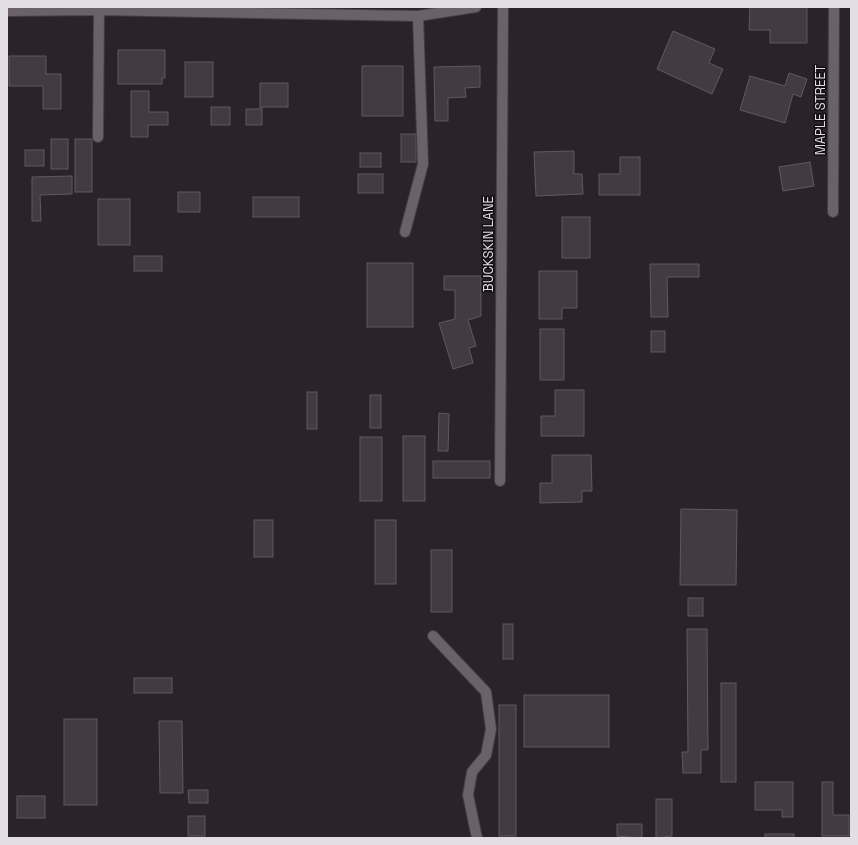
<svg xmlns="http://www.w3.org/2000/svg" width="858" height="845" viewBox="0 0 858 845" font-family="'Space Grotesk',sans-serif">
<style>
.building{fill:#433b42;stroke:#615961}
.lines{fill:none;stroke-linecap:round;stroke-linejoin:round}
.minor-casing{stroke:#453f45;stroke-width:12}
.minor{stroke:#6a6169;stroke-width:10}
.labels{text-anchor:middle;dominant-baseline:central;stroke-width:3;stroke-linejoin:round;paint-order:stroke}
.street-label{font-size:13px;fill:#e3dee2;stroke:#110e11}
</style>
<rect width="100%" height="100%" fill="#2b232a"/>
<g class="building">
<path d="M750 7H807V43H770V30H749Z"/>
<path d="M673 31 715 49 709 63 723 69 712 94 657 69Z"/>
<path d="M118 50H165V78H162V84H118Z"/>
<path d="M9 56H46V74H61V109H43V86H9Z"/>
<rect x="185" y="62" width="28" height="35"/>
<rect x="362" y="66" width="41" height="50"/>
<path d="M480 66V87L465 88 466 97 448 98V121H435L434 67Z"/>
<path d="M789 73 807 79 801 97 793 94 785 123 740 110 750 76 785 86Z"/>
<path d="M260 83H288V107H262V125H246V109H260Z"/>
<path d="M131 91H149V112H168V125H148V137H131Z"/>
<rect x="211" y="107" width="19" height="18"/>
<rect x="401" y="134" width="15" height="28"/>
<rect x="51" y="139" width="17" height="30"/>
<rect x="75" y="139" width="17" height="53"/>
<rect x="25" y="150" width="19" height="16"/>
<path d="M574 151V174H582L583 194 536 196 534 152Z"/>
<rect x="360" y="153" width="21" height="14"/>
<path d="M620 157H640V195H599V174H620Z"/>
<path d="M810 162 814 186 783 191 779 167Z"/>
<rect x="358" y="174" width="25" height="19"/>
<path d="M72 176V194L40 195 41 221H32V177Z"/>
<rect x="178" y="192" width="22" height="20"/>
<rect x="253" y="197" width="46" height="20"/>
<rect x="98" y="199" width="32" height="46"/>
<rect x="562" y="217" width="28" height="41"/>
<rect x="134" y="256" width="28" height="15"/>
<rect x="367" y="263" width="46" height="64"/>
<path d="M650 264H699V277H667L668 317H651Z"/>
<path d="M539 271H577V308H562V319H539Z"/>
<path d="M444 276H481V316L468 320 476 346 469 348 473 363 453 369 439 323 455 319V290H444Z"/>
<rect x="540" y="329" width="24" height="51"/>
<rect x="651" y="331" width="14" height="21"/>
<path d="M555 390H584V436H541V416H555Z"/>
<rect x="307" y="392" width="10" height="37"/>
<rect x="370" y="395" width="11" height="33"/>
<path d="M439 413 449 414 448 451H438Z"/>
<rect x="403" y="436" width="22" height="65"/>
<rect x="360" y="437" width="22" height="64"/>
<path d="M552 455H591L592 491H582V502L540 503V483H552Z"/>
<rect x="433" y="461" width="57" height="17"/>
<path d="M681 509 737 510 736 585H680Z"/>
<rect x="254" y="520" width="19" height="37"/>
<rect x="375" y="520" width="21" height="64"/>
<rect x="431" y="550" width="21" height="62"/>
<rect x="688" y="598" width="15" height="18"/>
<rect x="503" y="624" width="10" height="35"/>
<path d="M687 629H707L708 750H701V773H683L682 752H688Z"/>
<rect x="134" y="678" width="38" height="15"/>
<rect x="721" y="683" width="15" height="99"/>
<rect x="524" y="695" width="85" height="52"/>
<rect x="499" y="705" width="17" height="131"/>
<rect x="64" y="719" width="33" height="86"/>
<path d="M159 721H182L183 793H160Z"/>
<path d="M755 782H793V817H782V810H755Z"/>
<path d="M822 782H833V815H849V836H822Z"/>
<path d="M188 790H208V803H189Z"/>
<rect x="17" y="796" width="28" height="22"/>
<path d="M656 799H672V836L656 838Z"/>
<rect x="188" y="816" width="17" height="20"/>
<path d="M617 824H642V838L617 836Z"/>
<rect x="765" y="834" width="29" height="4"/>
</g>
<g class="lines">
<g class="minor-casing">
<g id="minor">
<path d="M7 11 99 10 418 16 476 7"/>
<path d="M98 137 99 10"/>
<path d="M833 212 834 7"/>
<path d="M405 232 423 164 418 16"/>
<path d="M500 481 503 7"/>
<path d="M433 636 486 692 491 729 486 755 472 772 468 795 477 838"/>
</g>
</g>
<use href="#minor" class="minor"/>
</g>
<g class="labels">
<g class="street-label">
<text transform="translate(820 110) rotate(-90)">MAPLE STREET</text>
<text transform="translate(488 244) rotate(-90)">BUCKSKIN LANE</text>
</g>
</g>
<rect width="858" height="845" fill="none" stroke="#e3dee2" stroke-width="16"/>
</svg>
